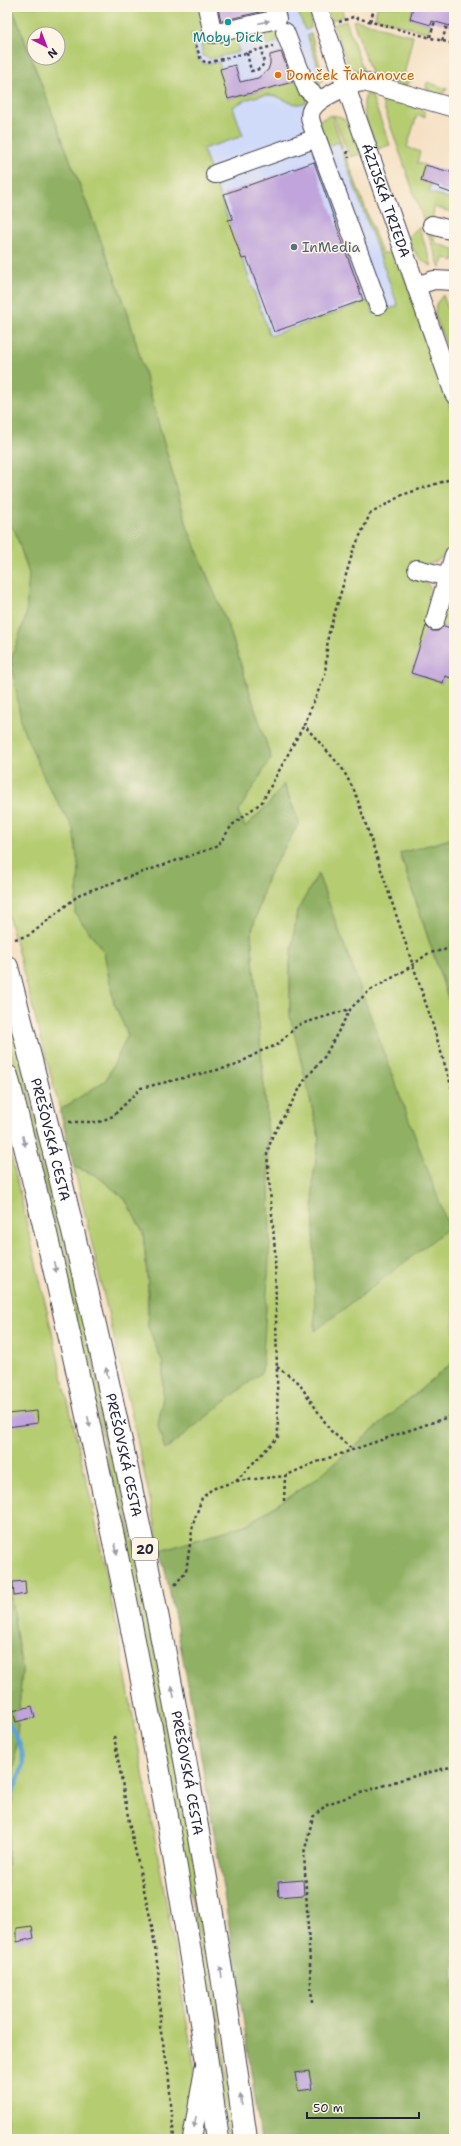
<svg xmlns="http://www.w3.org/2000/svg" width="461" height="2146" viewBox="0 0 461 2146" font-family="'Shantell Sans',sans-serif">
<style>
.built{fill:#d0daf9}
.green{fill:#b5cc71;stroke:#6c7756;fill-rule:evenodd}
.forest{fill:#90b063;stroke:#59694f}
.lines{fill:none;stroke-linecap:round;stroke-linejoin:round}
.stream{stroke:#5da2d2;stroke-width:4.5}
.building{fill:#c0a4db}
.minor-casing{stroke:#423e4f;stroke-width:20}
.highway-casing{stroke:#423e4f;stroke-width:24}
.path{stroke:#423e4f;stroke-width:2.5;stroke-dasharray:3 3;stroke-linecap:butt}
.minor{stroke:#fff;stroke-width:18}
.highway{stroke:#fff;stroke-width:22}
.oneway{fill:#9c9ca7}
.culture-dot{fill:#0f9aa8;stroke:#fcf5e5;stroke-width:1.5}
.food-dot{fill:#e8710a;stroke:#fcf5e5;stroke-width:1.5}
.service-dot{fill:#5c6f8a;stroke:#fcf5e5;stroke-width:1.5}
.labels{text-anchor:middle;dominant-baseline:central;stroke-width:3;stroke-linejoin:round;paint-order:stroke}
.shield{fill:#fcf5e5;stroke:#63616e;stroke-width:1}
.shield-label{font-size:13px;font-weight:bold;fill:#22223b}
.culture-label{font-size:14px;fill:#0d838f;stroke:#fcf5e5}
.food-label{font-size:14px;fill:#c56008;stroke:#fcf5e5;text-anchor:start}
.street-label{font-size:14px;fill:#22223b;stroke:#fcf5e5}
.service-label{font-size:14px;fill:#4e5e75;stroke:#fcf5e5;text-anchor:start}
</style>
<rect width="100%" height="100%" fill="#fcf5e5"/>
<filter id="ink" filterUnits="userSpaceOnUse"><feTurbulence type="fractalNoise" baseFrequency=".025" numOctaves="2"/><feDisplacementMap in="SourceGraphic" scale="8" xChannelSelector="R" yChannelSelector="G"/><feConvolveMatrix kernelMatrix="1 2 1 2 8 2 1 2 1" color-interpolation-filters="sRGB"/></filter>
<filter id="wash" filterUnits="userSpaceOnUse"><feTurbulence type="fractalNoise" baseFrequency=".012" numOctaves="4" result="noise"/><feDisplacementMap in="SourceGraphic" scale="16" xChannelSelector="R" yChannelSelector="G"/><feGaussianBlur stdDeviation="0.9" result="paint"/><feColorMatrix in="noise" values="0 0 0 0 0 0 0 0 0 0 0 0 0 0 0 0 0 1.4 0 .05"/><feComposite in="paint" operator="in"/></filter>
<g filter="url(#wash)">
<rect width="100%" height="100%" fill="#f5e0c3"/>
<g class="built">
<path d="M200 7H308L311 16V39L323 75 298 82 295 86 305 103 321 120 344 149 402 308 265 345 171 83Z"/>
<path d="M425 165 454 172V200L428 192 421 181Z"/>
</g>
<g class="green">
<path d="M12 7H200L207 30 191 34 198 59 204 64 219 62 228 99 296 81 307 97V102C294 108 286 99 275 96 263 92 243 100 233 107L243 136 203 149 270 336 368 301 374 314 398 306 342 152 344 151 382 253H396L454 418V537L450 552 437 561 424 566 421 575 434 593 428 622 412 673 442 683 445 676 454 679V838L400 854 454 1016V1361L317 1478 248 1524 161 1551 131 1411 74 1167 96 1175 125 1199 143 1232 148 1286V1327L163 1363V1396L158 1426 166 1450 270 1245 268 1133 251 934 268 876 299 823 284 784 268 805 245 827 238 811 271 758 230 631 188 529 126 307ZM34 34H58V58H34ZM297 911 449 1228 313 1181 319 1137 290 1015V963Z"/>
<path d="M296 7H308L311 16V28L305 30Z"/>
<path d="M327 7H341L344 16 331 21Z"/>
<path d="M377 7H413L410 19 431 25 430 29 425 32 375 18Z"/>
<path d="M355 20 413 36 404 75 414 78 405 86 373 78 353 21Z"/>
<path d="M346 21 365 75 349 66 333 25Z"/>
<path d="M269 27 276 31 283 40 267 45 264 35 237 42 239 52 210 59 203 56 201 45Z"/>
<path d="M311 34 323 76 322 81 318 83 310 78 321 75 307 35Z"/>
<path d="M427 82 447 89 441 96 432 94 426 87Z"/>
<path d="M367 94H371L390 145 378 149C373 135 357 108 367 94Z"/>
<path d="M380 96 419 108 425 112V117L417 115 407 147 420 152 417 163 425 165 421 181 431 184 429 192 454 200V213L434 207 432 225 435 243 454 249V261L445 258 440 268Z"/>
<path d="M331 115 343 148 341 149 339 142 328 146 318 121Z"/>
<path d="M333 115C352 118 355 138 361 154L350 157Z"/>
<path d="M419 227 432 266C417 259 413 251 408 236Z"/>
<path d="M443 295 454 327V368L435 315 436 304Z"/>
<path d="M7 523 15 531 29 574 26 616 11 660 47 784 73 828 79 871 75 913 104 952 114 1003 128 1035 106 1080 60 1110 7 911Z"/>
<path d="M454 570V629L438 625Z"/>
<path d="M7 1005C84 1303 151 1605 202 1909 215 1985 225 2062 236 2139H228C177 1767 101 1399 7 1036Z"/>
<path d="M7 1138 92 1505 120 1644 173 1941 196 2076 184 2139H7V1867L22 1670 7 1574Z"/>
</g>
<g class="forest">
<path d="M7 7H12L126 307 188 529 230 631 271 758 238 812 245 827 268 805 284 784 299 823 268 876 251 934 268 1133 270 1245 262 1372 165 1450 158 1426 163 1396V1363L148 1327V1286L143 1232 125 1199 96 1175 74 1167 60 1110 106 1080 128 1035 114 1003 104 952 75 913 79 871 73 828 47 784 22 727 11 660 26 616 29 574 15 531 7 523Z"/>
<path d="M454 838V1016L400 853Z"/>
<path d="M318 874 449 1228 315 1331 313 1181 319 1137 290 1015V963L297 911Z"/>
<path d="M454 1361V2139H261C232 1942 203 1745 161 1551L248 1524 317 1478Z"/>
<path d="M7 1574 22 1670 7 1867Z"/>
</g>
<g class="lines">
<g class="stream">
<path d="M7 1577V1578"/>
<path d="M7 1721C15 1732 26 1753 22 1767 19 1780 11 1793 7 1805"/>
</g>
</g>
<g id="blocks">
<g class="building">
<path d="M221 7H264V11L221 21 218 8Z"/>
<path d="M413 7H454V27L432 21 431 25 410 19Z"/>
<path d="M281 52 293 82 228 99 220 69 235 65 240 82 258 78 268 70 270 64V55Z"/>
<path d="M314 162 363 300 274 332 247 258 242 259 228 220 233 219 224 194Z"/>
<path d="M425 165 454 173V194L440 189 439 187 421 181Z"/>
<path d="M426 626 432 631H438L444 626 454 629V679L445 676 443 683 411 673Z"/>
<path d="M37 1411 38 1423 7 1427V1414Z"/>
<path d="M25 1581 26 1594 14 1596 13 1582Z"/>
<path d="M32 1706 35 1717 16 1722 13 1711Z"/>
<path d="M303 1880 304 1895 279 1897 278 1882Z"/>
<path d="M32 1926 34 1938 17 1942V1928Z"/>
<path d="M309 2071 312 2089 298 2091 295 2073Z"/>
</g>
</g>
</g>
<g filter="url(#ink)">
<use href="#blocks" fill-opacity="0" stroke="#423e4f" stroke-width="1"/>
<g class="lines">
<g class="minor-casing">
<g id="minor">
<path d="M207 7 213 34 277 19 274 7"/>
<path id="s1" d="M318 7 454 394"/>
<path d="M285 32 307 89 320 100"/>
<path d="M215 174 317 138"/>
<path d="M432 225 454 231"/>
<path d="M416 286 434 280 454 281"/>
<path d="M378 305 312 125C310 120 309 114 312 109 318 98 351 83 364 82L454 108"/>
<path d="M417 569 448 577"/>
<path d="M435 621 454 555"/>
<path d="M192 2139 204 2069"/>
</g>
</g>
<g class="highway-casing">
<g id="highway">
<path id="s2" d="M7 967C108 1353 192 1743 246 2139"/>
<path d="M7 1076C40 1201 68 1327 95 1453 145 1680 186 1908 218 2139"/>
</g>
</g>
<g class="path">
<path d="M370 21 375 7"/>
<path d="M339 22 353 17 454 44"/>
<path d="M430 37 435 21"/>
<path d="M194 39 201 60 207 63 273 46"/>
<path d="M442 41 447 25"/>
<path d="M247 53 251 71C257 70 261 69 264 63L261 49"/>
<path d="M347 151 349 158"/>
<path d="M454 478 402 495 370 514 353 551 328 636 325 675 304 725 342 768 355 792 431 1019 454 1095"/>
<path d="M15 939 30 935 80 894 218 846 232 825 262 802 304 725"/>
<path d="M69 1122H99L113 1116 141 1088 234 1066 261 1051 277 1045 298 1025 350 1009"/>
<path d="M277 1367 298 1382 331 1431 353 1450"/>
<path d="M236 1481 278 1437 275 1251 267 1154 272 1137 304 1081 325 1056 351 1008 369 991 404 971 429 953 444 950 454 944"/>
<path d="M284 1501 285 1476"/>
<path d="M175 1585 186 1571 193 1524 202 1498 212 1489 236 1481 285 1476 314 1463 454 1415"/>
<path d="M114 1736 129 1822 152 1926 159 1977 160 2027 168 2069 174 2139"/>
<path d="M312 2002 304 1853 313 1817 327 1804 400 1780 454 1766"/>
</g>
<use href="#minor" class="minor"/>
<use href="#highway" class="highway"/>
</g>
<defs><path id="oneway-solid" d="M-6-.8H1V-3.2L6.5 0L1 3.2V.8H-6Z"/></defs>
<g class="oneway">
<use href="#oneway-solid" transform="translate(264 22) rotate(-14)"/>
<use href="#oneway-solid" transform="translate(24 1141) rotate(76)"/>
<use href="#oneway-solid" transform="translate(55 1267) rotate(76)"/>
<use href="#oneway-solid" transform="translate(107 1373) rotate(-102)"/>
<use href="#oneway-solid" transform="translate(89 1422) rotate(78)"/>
<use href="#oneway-solid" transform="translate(116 1549) rotate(78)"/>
<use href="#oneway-solid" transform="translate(173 1692) rotate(-101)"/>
<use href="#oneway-solid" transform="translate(221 1972) rotate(-99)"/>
<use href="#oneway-solid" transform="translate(241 2100) rotate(-98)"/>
<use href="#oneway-solid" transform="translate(195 2122) rotate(100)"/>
</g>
</g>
<circle class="culture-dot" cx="228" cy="22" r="4"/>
<circle class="food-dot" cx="278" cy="75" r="4"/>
<circle class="service-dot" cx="294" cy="247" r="4"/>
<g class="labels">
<rect class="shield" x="132" y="1538" width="26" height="22" rx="3"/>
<g class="shield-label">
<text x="145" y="1549">20</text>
</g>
<g class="culture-label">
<text x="228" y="37">Moby Dick</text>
</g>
<g class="food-label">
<text x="286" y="75">Domček Ťahanovce</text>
</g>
<g class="street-label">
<text stroke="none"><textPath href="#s1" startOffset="205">ÁZIJSKÁ TRIEDA</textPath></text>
<text stroke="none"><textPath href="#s2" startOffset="178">PREŠOVSKÁ CESTA</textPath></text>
<text stroke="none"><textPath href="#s2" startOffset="502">PREŠOVSKÁ CESTA</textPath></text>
<text stroke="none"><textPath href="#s2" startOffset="826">PREŠOVSKÁ CESTA</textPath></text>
</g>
<g class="service-label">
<text x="302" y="247">InMedia</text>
</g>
</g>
<rect width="461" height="2146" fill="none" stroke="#fcf5e5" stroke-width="24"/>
<g transform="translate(46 46) rotate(138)"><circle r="19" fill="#fcf5e5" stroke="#a5a1a1"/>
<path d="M0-3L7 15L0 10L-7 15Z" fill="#b5179e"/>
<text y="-6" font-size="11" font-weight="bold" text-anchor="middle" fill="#22223b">N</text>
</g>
<path d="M307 2112v6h112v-6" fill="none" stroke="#22223b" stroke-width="2"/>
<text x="313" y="2112" font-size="12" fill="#22223b" stroke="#fcf5e5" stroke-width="3" paint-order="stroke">50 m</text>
</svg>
